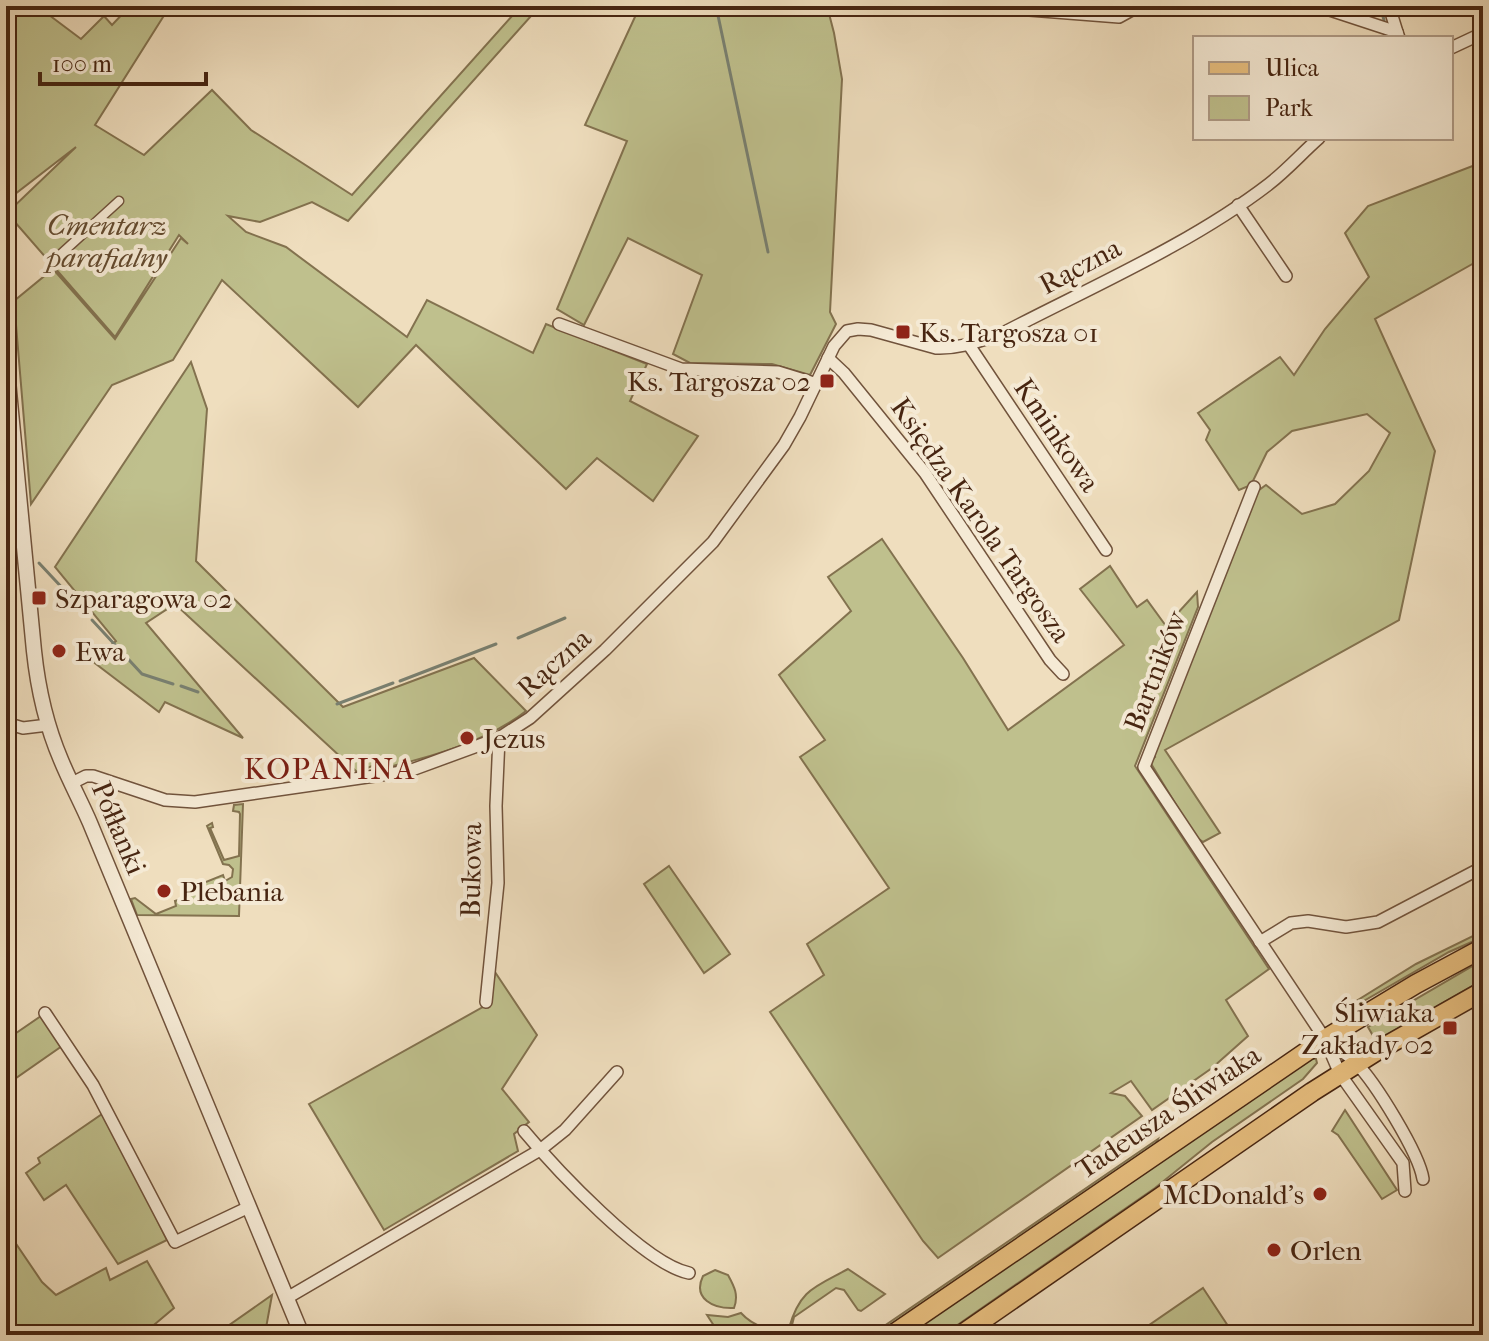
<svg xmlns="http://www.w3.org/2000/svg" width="1489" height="1341" viewBox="0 0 1489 1341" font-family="'IM FELL French Canon',serif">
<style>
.green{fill:#bfc08d;stroke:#83724f;stroke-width:2}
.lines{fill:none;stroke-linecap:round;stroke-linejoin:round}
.stream{stroke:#798071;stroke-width:3}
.pedestrian-casing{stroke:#71533c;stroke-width:11}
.minor-casing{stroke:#71533c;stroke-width:14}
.tertiary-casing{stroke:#71533c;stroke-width:17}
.primary-casing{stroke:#472511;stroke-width:21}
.pedestrian{stroke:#f5ead5;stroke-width:8}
.minor{stroke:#f5ead5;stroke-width:11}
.tertiary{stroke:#f5ead5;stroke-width:14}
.primary{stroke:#e8bf7f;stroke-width:18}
.poi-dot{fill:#8f2418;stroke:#f5ead5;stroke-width:3}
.labels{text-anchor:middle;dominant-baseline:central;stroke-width:8;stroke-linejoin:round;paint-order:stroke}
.park-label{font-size:28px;font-style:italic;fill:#654c30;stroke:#f5ead5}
.street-label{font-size:28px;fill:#472511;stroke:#f5ead5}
.poi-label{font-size:28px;fill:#472511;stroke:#f5ead5;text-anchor:start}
.neighbourhood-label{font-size:30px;letter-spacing:2px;fill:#7a1f14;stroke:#f5ead5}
</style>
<rect width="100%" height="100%" fill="#efdebe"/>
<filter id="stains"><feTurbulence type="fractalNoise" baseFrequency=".0025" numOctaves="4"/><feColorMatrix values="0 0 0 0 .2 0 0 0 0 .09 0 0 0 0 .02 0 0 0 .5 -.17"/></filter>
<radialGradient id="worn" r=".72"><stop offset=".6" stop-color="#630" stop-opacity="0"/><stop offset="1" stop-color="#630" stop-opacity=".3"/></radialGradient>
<g class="green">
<path d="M6 6H37L81 39 104 16 112 25 130 6H170L95 125 144 155 212 90 251 130 352 195 521 6H540L348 221 312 202 260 222 228 216 246 232 286 247 407 337 427 300 533 353 546 324 647 364 630 401 698 436 653 501 597 458 566 489 416 345 358 407 222 280 173 360 112 385 31 504 14 301 53 269 115 339 181 238 188 244 179 235 115 337 7 213 76 147 15 194 6 104Z"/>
<path d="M640 6H827L834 33 842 79 830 312 836 324 810 375 772 364 690 363 673 354 702 275 628 238 584 325 557 309 627 141 585 125Z"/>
<path d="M1483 162V258L1375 319 1435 451 1399 620 1165 750 1220 833 1203 842 1195 836 1150 762 1155 757 1152 753 1255 493 1266 485 1302 514 1335 504 1369 471 1390 433 1367 414 1292 431 1267 452 1251 485 1239 490 1206 440 1210 430 1198 413 1280 357 1294 375 1325 329 1369 277 1345 233 1368 206Z"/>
<path d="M191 362 207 409 196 561 343 707 474 658 526 711C488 741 431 757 384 768L377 764 357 772 175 604 146 623 243 738 165 702 159 712 92 661 116 641 55 567Z"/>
<path d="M882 539 963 658 1008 730 1124 645 1080 589 1110 566 1137 607 1147 600 1166 626 1197 592 1198 607 1135 766 1269 969 1226 1000 1248 1036 1212 1068 1152 1110 1131 1081 1111 1093 1125 1096 1142 1116 938 1258 923 1241 770 1012 824 975 807 944 889 888 800 757 825 740 779 675 851 611 828 577Z"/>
<path d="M243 804 239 916 137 915 131 899 135 898 156 914 176 906 175 901 188 897 186 890 223 875 225 881 232 877 233 869 229 865 223 864 207 826 212 823 213 827 210 828 224 860 239 856 240 814 239 812 233 811 234 805Z"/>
<path d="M669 866 730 954 704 973 644 884Z"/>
<path d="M1483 931V937L1449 952 1355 1006 1353 1003 1416 964Z"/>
<path d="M1483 960V980L1376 1041 1368 1027Z"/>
<path d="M495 972 537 1035 502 1089 529 1122 514 1134 518 1151 384 1230 309 1104 483 1007 490 1006Z"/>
<path d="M41 1016 62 1046 6 1085V1040Z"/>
<path d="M1311 1059H1316L1317 1063 1303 1079 1212 1142 1155 1188 943 1335H904Z"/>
<path d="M1345 1110 1397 1190 1382 1199 1338 1135 1332 1131Z"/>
<path d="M105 1112 167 1240 118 1264 66 1185 44 1200 26 1173 40 1163 38 1158Z"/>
<path d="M1158 1139 1155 1147 881 1335H871Z"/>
<path d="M6 1229 42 1282 56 1295 106 1268 110 1280 147 1261 174 1308 142 1335H6Z"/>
<path d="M848 1269 885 1294 861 1311 858 1310 844 1290 836 1288 794 1317 792 1325 800 1335H720L707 1315 728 1317 741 1313C752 1325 774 1335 789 1328 800 1289 815 1287 848 1269Z"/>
<path d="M715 1270 728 1275C734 1286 739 1295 734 1308 714 1309 692 1299 703 1276Z"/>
<path d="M1203 1288 1234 1335H1143L1142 1330Z"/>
<path d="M272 1295 266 1328 257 1335H215Z"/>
</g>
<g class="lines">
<g class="stream">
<path d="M716 6 768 252"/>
<path d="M1380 6 1384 20"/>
<path d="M39 563 82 609"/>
<path d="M92 620 142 674 173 684"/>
<path d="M518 638 565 618"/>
<path d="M400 681 496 644"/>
<path d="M181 686 198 692"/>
<path d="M337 704 393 683"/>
</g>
<g class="pedestrian-casing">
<path id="pedestrian" d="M51 263 119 201"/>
</g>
<g class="minor-casing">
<g id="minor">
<path d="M1304 6 1330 10 1397 32 1399 38"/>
<path d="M1389 6 1397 32"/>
<path d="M1003 8 1119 17 1139 6"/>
<path d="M1451 48 1483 33"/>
<path d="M1238 205 1286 276"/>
<path d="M559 324 681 369 778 372 817 384"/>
<path d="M969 345 1106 550"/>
<path d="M828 358 844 373 925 473 1050 660 1063 674"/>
<path d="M1254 487 1144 767 1325 1039 1340 1074 1403 1163 1405 1191"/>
<path d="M6 723 23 728 48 725"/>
<path d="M72 783 86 776H93L165 800 195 802 409 771 499 738 530 718 605 650 713 542 784 445 800 417 834 346 847 331 858 329 871 330 936 348C960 349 979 341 1001 334 1089 288 1191 244 1269 184 1287 170 1302 153 1319 138"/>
<path d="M1260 942 1291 923 1308 921 1346 927 1378 922 1483 867"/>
<path d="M486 1002 498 883 496 806 499 738"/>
<path d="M45 1013 93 1085 175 1242 249 1207"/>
<path d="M1326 1040C1335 1047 1348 1054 1356 1063 1375 1082 1419 1153 1423 1179"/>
<path d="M524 1131C554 1167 644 1264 689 1273"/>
<path d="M287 1298 540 1150 565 1130 617 1072"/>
</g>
</g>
<g class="tertiary-casing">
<path id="tertiary" d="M6 360 34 651C38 689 46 725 61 760 70 782 81 802 90 823L302 1335"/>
</g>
<g class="primary-casing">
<g id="primary">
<path d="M892 1335 1325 1039 1416 984 1483 948"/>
<path d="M961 1335 1312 1092 1377 1051 1483 991"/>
</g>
</g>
<use href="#pedestrian" class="pedestrian"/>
<use href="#minor" class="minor"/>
<use href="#tertiary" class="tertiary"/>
<use href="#primary" class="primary"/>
</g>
<g class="poi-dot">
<rect x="895" y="324" width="16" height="16" rx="4"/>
<rect x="819" y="373" width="16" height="16" rx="4"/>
<rect x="31" y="590" width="16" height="16" rx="4"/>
<circle cx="59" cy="651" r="8"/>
<circle cx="467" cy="738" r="8"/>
<circle cx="164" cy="891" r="8"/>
<rect x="1442" y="1020" width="16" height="16" rx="4"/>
<circle cx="1320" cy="1194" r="8"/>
<circle cx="1274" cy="1250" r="8"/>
</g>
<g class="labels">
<g class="park-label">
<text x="107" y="225">Cmentarz<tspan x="107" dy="32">parafialny</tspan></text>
</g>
<g class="street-label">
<text transform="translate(1080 266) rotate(-28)">Rączna</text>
<text transform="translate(1057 435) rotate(56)">Kminkowa</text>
<text transform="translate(981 520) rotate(55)">Księdza Karola Targosza</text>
<text transform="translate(554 663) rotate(-42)">Rączna</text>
<text transform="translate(1155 671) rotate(-69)">Bartników</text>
<text transform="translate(119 828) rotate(67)">Półłanki</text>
<text transform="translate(471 870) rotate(-89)">Bukowa</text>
<text transform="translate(1168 1112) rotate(-34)">Tadeusza Śliwiaka</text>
</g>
<g class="poi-label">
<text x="919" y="332">Ks. Targosza 01</text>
<text x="811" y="381" text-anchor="end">Ks. Targosza 02</text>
<text x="55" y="598">Szparagowa 02</text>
<text x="75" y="651">Ewa</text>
<text x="483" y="738">Jezus</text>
<text x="180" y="891">Plebania</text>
<text x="1434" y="1012" text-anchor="end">Śliwiaka<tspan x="1434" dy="32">Zakłady 02</tspan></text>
<text x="1304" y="1194" text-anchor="end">McDonald's</text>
<text x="1290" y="1250">Orlen</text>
</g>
<g class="neighbourhood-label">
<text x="330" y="769">KOPANINA</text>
</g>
</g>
<rect width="1489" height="1341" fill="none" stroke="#efdebe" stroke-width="32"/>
<rect x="8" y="8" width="1473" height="1325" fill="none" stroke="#472511" stroke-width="4"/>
<rect x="16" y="16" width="1457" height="1309" fill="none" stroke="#472511" stroke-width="2"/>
<rect x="1193" y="36" width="260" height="104" fill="#f5ead5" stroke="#af9b87" stroke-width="2"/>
<rect x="1209" y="62" width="40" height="12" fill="#e8bf7f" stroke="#af9b87" stroke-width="2"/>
<text x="1265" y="76" font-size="24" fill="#472511">Ulica</text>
<rect x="1209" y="96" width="40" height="24" fill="#bfc08d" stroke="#af9b87" stroke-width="2"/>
<text x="1265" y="116" font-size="24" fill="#472511">Park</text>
<path d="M40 72v12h166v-12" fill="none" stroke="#472511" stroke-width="4"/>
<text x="52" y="72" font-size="24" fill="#472511" stroke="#f5ead5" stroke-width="6" paint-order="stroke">100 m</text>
<rect width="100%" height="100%" filter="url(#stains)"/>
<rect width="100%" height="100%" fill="url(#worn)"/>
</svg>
